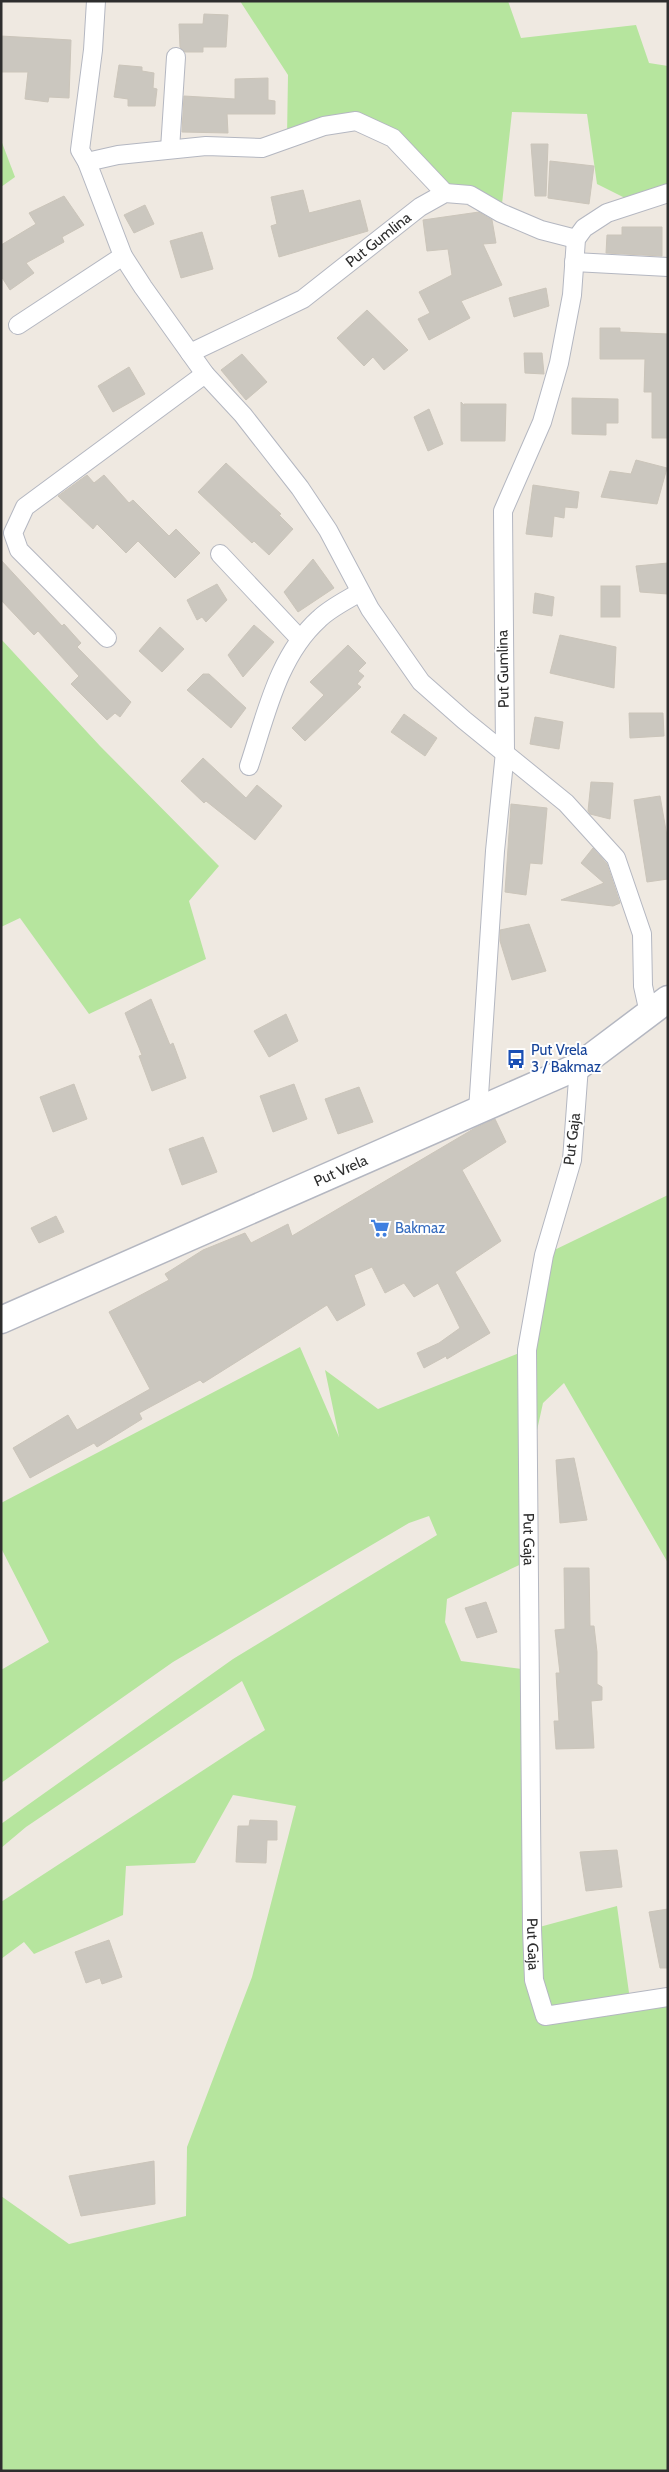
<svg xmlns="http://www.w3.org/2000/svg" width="669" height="2472" viewBox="0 0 669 2472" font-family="Cabin,sans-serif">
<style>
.green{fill:#b6e59e}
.building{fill:#cbc7bf;stroke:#cbc5ba}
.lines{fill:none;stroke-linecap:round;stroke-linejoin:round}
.minor-casing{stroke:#b4b7c1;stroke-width:20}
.secondary-casing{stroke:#b4b7c1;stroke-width:29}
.minor{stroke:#fff;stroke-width:18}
.secondary{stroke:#fff;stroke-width:26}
.labels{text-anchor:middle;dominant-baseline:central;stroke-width:4;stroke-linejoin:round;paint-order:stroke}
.street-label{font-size:15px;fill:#2e2e2e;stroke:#fff}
.transit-label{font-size:15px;fill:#164399;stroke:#fff;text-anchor:start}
.shop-label{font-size:15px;fill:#366cbe;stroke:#fff;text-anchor:start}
</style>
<rect width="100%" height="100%" fill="#efe9e1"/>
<g class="green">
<path d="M240 1H508L521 38 636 25 649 63 668 66V193L637 204 597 184 587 114 512 112 501 213 445 193 425 169 356 121 287 137 288 75Z"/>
<path d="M1 140 15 177 1 187Z"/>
<path d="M1 639 100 746 219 866 189 901 206 959 89 1014 20 918 1 927Z"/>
<path d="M668 1195V1563L564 1383 543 1403 528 1471 530 1560 447 1599 445 1622 461 1661 530 1670 532 1929 617 1906 630 2000 668 1993V2471H1V2196L69 2244 186 2216 187 2147 252 1977 296 1806 233 1795 195 1863 126 1866 123 1915 34 1954 24 1942 1 1959V1902L265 1730 242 1681 26 1827 1 1848V1824L233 1659 437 1535 429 1516 409 1523 173 1662 1 1783V1670L49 1642 1 1548V1503L300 1347 339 1437 325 1370 378 1409 527 1350 544 1255Z"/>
</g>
<g class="building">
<path d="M204 14 228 15 226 47H203V52H185L180 47 179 24H203Z"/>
<path d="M1 36 71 40 69 98 49 97 48 102 25 99 28 72H1Z"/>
<path d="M119 65 142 67V71L154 73 153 88 157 89 155 106H128V99L114 97Z"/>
<path d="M268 78V100L275 101V114H227L228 133 182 132 184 96 235 99V79Z"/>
<path d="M531 144H548L546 196H535Z"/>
<path d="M550 161 594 166 589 204 548 198Z"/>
<path d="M303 190 309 213 360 200 368 231 279 257 271 226 277 224 271 197Z"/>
<path d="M64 196 84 225 62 237 64 242 26 263 34 273 10 290 1 276V245L36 224 29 213Z"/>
<path d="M145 205 154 224 134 233 124 215Z"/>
<path d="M479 212 492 220 496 243 483 244 502 285 461 301 470 318 429 340 418 319 430 313 419 292 452 275 448 249 427 251 423 220Z"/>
<path d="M622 227H662V256L606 253 607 235H622Z"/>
<path d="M202 232 213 269 181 278 170 241Z"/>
<path d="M546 288 549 306 514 317 509 298Z"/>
<path d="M367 310 408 350 384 370 373 357 364 366 337 338Z"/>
<path d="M600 328H620V332L668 334V438H652V392H644L645 359H600Z"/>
<path d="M524 353H542L544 374 525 373Z"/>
<path d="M242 354 267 382 246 400 221 370Z"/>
<path d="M129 367 145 394 113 412 98 386Z"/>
<path d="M572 398 618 399V423H606V435L572 434Z"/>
<path d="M461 402 465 406 464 404H506L505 441H461Z"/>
<path d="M429 409 443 444 428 451 414 417Z"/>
<path d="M636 460 667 468 657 504 601 497 610 471 631 474Z"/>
<path d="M226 463 281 514 279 515 293 529 269 555 254 541 252 543 198 492Z"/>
<path d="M87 475 94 483 104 475 129 503 133 500 169 536 176 529 200 553 175 578 138 541 126 553 97 524 93 529 58 496Z"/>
<path d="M533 485 579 492 577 508 565 507 564 518 554 516 552 537 526 534Z"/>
<path d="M313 559 334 588 298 612 284 592Z"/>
<path d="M1 560 62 626 64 624 81 643 77 647 131 702 120 717 115 713 107 720 71 684 79 676 38 631 34 635 1 600Z"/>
<path d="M668 563V594L640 592 636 566Z"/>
<path d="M217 584 227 600 206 622 202 617 197 620 187 600Z"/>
<rect x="601" y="586" width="19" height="31"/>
<path d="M535 593 554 597 552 616 533 613Z"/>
<path d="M254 625 274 642 243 677 228 655Z"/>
<path d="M160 627 184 649 162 672 139 651Z"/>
<path d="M560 635 616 647 614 688 550 673Z"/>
<path d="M348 645 366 663 358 671 364 676 357 684 361 687 305 741 292 728 324 695 310 682Z"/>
<path d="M203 674H209L246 708 231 728 187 690Z"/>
<path d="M629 713H663L664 736 630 738Z"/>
<path d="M404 714 437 738 425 756 391 732Z"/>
<path d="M535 717 563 722 559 749 530 744Z"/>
<path d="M203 758 246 798 257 785 282 806 255 840 206 801 204 803 181 781Z"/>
<path d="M591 782 613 783 610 819 590 814 588 811Z"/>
<path d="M660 796 668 842V879L647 882 634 800Z"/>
<path d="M511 804 547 808 542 864 530 863 526 895 505 892Z"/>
<path d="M593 848 607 864 620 903 613 906 561 900 604 883 581 863Z"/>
<path d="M529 924 546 971 512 980 500 941V930Z"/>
<path d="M151 999 170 1045 173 1043 186 1078 152 1091 139 1056 142 1055 125 1013Z"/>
<path d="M286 1014 298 1041 269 1057 254 1031Z"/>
<path d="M74 1084 87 1119 53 1132 40 1097Z"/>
<path d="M294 1084 307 1119 273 1132 260 1096Z"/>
<path d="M359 1087 373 1122 338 1134 325 1099Z"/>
<path d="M495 1119 506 1142 462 1170 501 1241 455 1272 490 1333 447 1359 446 1356 424 1368 417 1353 439 1343 460 1328 438 1283 414 1297 404 1283 385 1293 372 1267 354 1275 365 1305 337 1321 327 1305 203 1383 200 1380 139 1413 142 1419 97 1447 94 1443 30 1478 13 1448 68 1415 77 1430 150 1389 109 1312 169 1280 165 1274 203 1250 245 1233 251 1243 288 1224 292 1236 475 1128Z"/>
<path d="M203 1137 217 1172 182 1185 169 1149Z"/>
<path d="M56 1216 64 1232 39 1243 31 1228Z"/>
<path d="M574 1458 587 1520 560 1523 556 1460Z"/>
<path d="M564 1568H589L590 1626H594L597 1652V1684L602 1687V1700L591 1701 594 1748 556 1749 554 1721H559L556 1673H560L555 1630 565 1629Z"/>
<path d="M486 1602 497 1632 477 1638 465 1608Z"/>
<path d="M250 1820 277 1821V1840H267L266 1863 236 1862 238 1826H249Z"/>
<path d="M617 1850 622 1887 586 1891 580 1852Z"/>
<path d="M668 1909V1968H660L649 1912Z"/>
<path d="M109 1940 122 1977 102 1984 100 1978 86 1983 75 1952Z"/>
<path d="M154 2161 155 2204 81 2216 69 2176Z"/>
</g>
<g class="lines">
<g class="minor-casing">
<g id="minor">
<path d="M96 1 93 50 80 150 87 162 123 256 143 287 205 374 243 415 300 488 328 530 370 609 421 682 464 720 566 803 616 858 642 934 643 986 649 1013"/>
<path d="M170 149 176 57"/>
<path d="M87 162 118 155 206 146 262 148 324 126 356 121 393 138 445 193"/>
<path d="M574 262 668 267"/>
<path d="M18 325 123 256"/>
<path id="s1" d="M190 353 303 299 420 207 445 193 470 195 501 213 541 230 576 239"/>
<path d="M220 554 300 639"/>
<path d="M107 638 19 550 13 533 25 507 205 374"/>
<path d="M249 766C266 715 278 656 319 619 330 608 347 600 360 592"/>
<path id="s2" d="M579 1066 572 1160 544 1255 527 1350 532 1929 534 1980 545 2016 668 1997"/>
<path d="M478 1111 495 851 505 752 503 511 542 422 559 363 572 295 576 239 584 228 607 213 668 193"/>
</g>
</g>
<g class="secondary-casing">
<g id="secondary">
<path id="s3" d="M1 1320 579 1066 668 999"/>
</g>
</g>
<use href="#minor" class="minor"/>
<use href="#secondary" class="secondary"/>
</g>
<defs>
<g id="bus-bare" transform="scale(1.5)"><path d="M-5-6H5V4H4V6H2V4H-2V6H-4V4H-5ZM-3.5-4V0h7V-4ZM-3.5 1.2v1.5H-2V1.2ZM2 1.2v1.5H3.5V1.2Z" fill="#1a4fb4" stroke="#fff" stroke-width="2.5" paint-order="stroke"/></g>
<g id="supermarket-bare" transform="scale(1.5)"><path d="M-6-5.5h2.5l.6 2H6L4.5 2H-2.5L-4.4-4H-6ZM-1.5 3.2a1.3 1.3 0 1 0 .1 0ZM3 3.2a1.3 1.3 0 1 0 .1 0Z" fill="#3f7fe0" stroke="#fff" stroke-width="2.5" paint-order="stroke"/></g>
</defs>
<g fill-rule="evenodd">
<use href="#bus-bare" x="516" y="1059"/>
<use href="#supermarket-bare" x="380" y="1228"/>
</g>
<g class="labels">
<g class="street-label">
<text stroke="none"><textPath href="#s1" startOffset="221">Put Gumlina</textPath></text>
<text transform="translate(503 669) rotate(-91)">Put Gumlina</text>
<text transform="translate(572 1139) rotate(-83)">Put Gaja</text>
<text stroke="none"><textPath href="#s3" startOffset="371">Put Vrela</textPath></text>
<text stroke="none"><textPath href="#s2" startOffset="479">Put Gaja</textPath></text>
<text stroke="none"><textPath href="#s2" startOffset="884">Put Gaja</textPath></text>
</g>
<g class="transit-label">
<text x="531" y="1050">Put Vrela<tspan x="531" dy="17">3 / Bakmaz</tspan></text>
</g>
<g class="shop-label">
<text x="395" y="1228">Bakmaz</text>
</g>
</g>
<rect width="669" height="2472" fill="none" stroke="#2e2e2e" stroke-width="5"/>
</svg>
